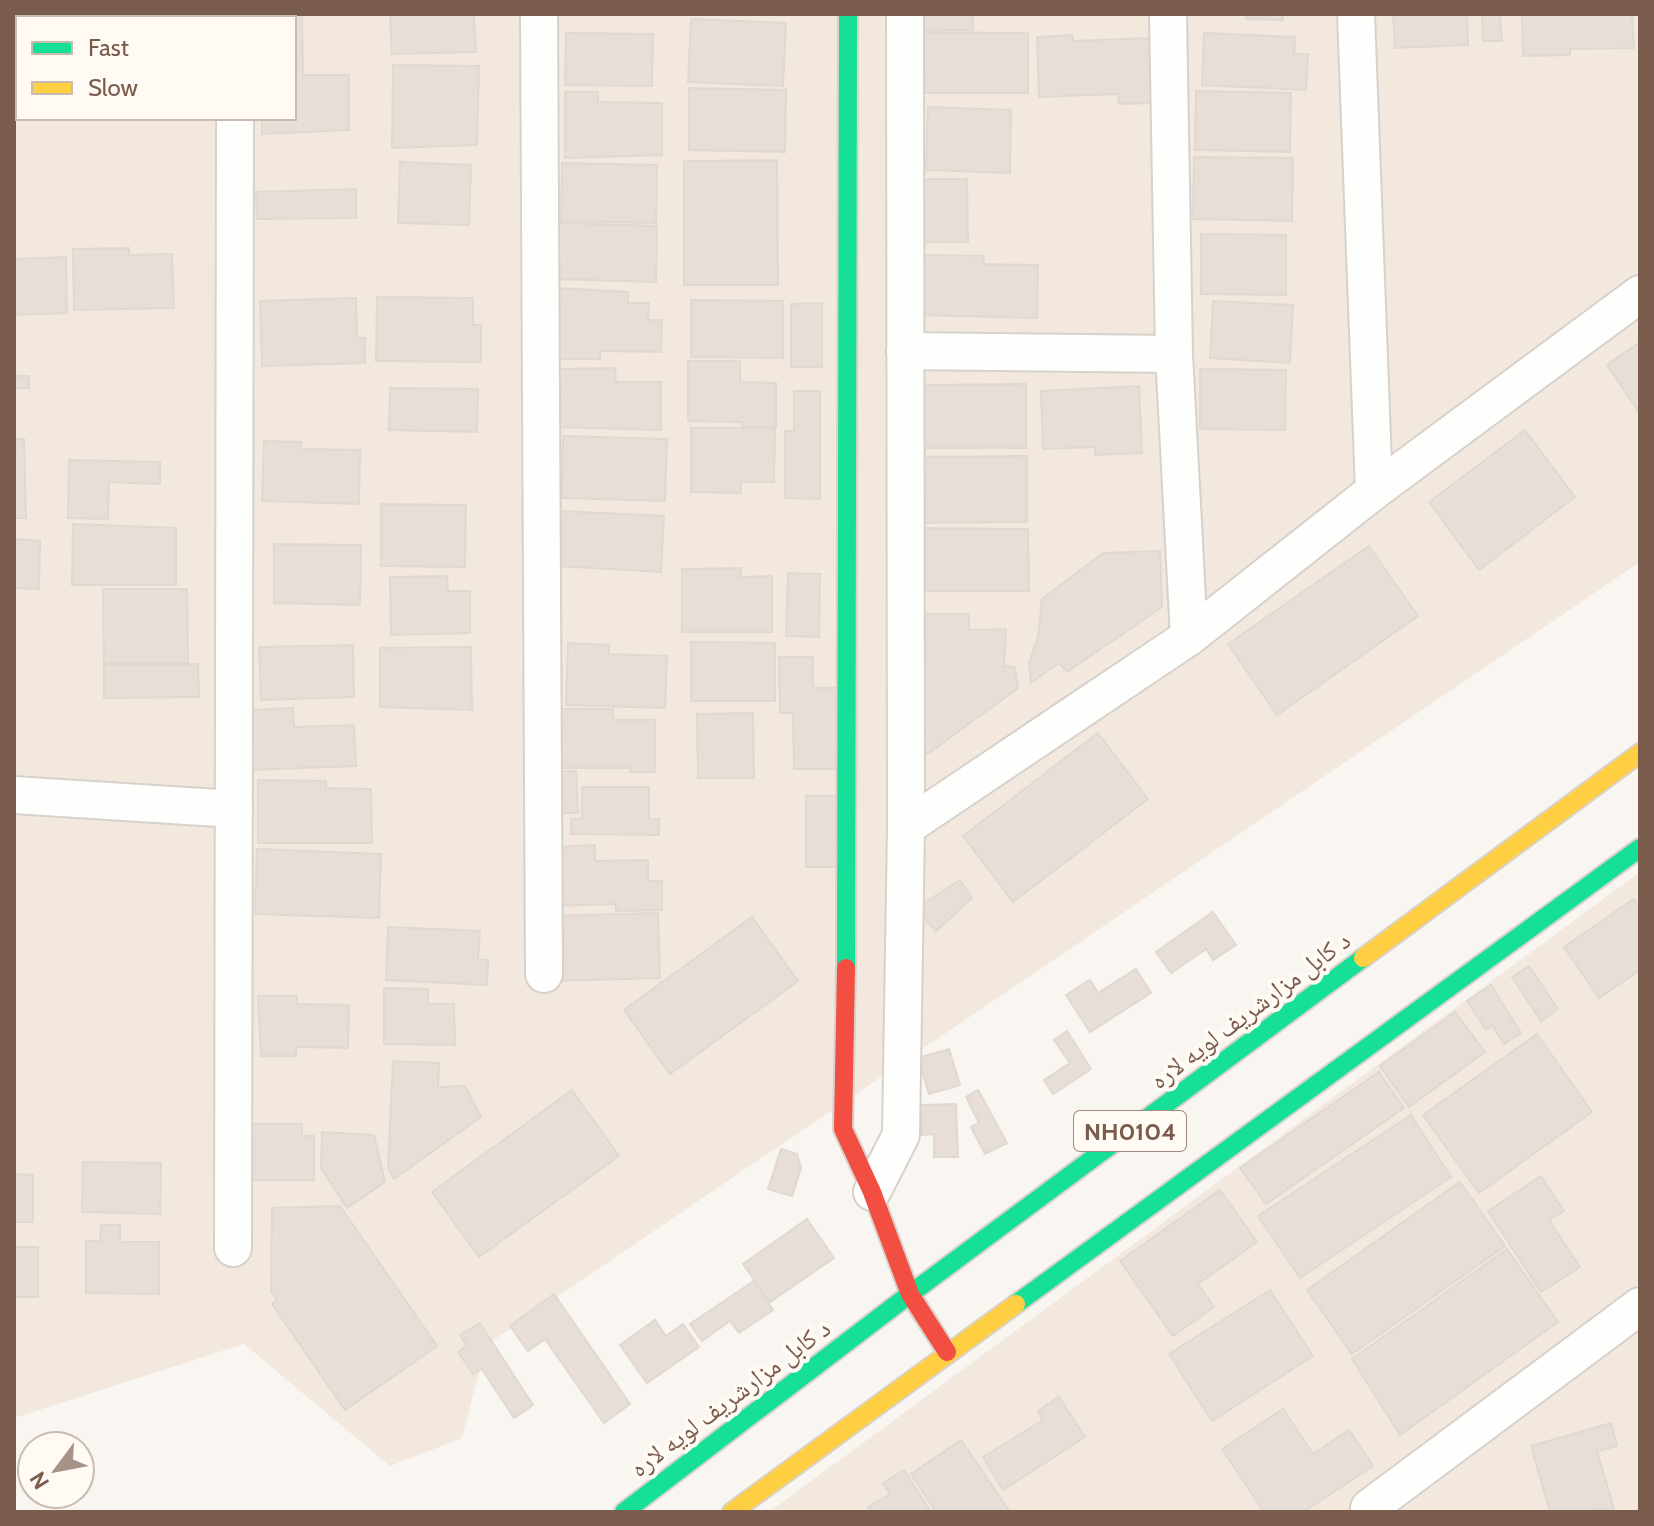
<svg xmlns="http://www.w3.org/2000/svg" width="1654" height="1526" viewBox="0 0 1654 1526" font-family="Cabin,'Noto Naskh Arabic',sans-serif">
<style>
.residential{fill:#f2e8de;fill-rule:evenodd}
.building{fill:#e6ded7;stroke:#e2d8d2;stroke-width:2}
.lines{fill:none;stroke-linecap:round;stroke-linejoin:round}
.street-casing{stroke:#d7d1cb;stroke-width:40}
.fast-casing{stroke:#d9d2cb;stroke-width:22}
.slow-casing{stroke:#d9d2cb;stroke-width:22}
.jam-casing{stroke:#d9d2cb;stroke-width:22}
.street{stroke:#fefefd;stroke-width:36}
.fast{stroke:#16e098;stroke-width:18}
.slow{stroke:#ffcf43;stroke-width:18}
.jam{stroke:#f24e42;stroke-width:18}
.labels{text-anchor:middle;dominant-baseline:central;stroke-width:8;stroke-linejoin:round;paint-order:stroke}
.shield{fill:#fffaf3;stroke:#a28b7f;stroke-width:2}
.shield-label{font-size:24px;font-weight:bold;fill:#7a5c4d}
.street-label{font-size:26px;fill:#7a5c4d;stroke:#fffaf3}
</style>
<rect width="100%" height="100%" fill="#f9f5f0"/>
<g class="residential">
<path d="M14 14H1640V562L486 1345 462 1438 390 1466 244 1344 14 1418ZM18 18H294V118H18Z"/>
<path d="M1640 872V1512H769Z"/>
</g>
<g class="building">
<path d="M14 14H28V18H18V45H14Z"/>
<path d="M250 14H302L303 75H349V130L262 134V118H294V18H250Z"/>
<path d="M390 14H474L476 52 392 54Z"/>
<rect x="918" y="14" width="55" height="16"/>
<path d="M1246 14H1283V20L1246 19Z"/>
<path d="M1393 14H1467L1468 45 1395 48Z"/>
<path d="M1482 14H1500L1502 41H1483Z"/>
<path d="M1522 14H1632L1634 48 1570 49V55L1523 56Z"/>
<path d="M691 19 786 23 783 86 688 82Z"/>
<path d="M917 32 1028 33V93H918Z"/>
<path d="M566 33 653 34 652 86 565 85Z"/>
<path d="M1204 33 1295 37 1294 54H1308L1306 90 1202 85Z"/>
<path d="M1072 35 1073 41 1150 38 1153 103 1119 104 1118 94 1039 97 1037 37Z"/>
<path d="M393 65 479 66 477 145 392 148Z"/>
<path d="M689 88 786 90 785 152 689 150Z"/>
<path d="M1196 91 1291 93 1290 152 1195 150Z"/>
<path d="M565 92H598V102L662 103V155L565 158Z"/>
<path d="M928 107 1011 110 1010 173 926 170Z"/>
<path d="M1194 157 1293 158 1292 221 1193 219Z"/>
<path d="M777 160 778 285H684V161Z"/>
<path d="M400 162 471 165 469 225 398 223Z"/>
<path d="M562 163 657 165 656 223 561 221Z"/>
<path d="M914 179H967L968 242H915Z"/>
<path d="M356 189V218L257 219 256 192Z"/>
<path d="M557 223 657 226 656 282 556 279Z"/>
<path d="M1201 234 1286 235V295L1201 294Z"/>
<path d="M129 248V255L172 254 174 308 74 310 73 249Z"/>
<path d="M922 255 984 256 983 264 1038 265 1037 318 920 315Z"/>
<path d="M66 257 67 313 14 315V259Z"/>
<path d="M556 288 628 292V303H649L648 320H662L661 352 600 351V359H555Z"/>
<path d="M377 297 473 298V325H481V362L376 361Z"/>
<path d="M356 298 357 338H365V363L262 366 260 301Z"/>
<path d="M691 300 783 301V358L691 357Z"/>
<path d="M1213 301 1293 305 1290 363 1210 358Z"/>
<path d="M822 303V367H791V304Z"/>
<path d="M1640 342V414L1607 365Z"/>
<path d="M688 361H740V382L776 383V427H742V422L688 421Z"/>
<path d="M615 368 616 382H661V430L556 427 555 369Z"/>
<path d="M1200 369 1286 370 1285 430 1200 429Z"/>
<rect x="14" y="376" width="15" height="12"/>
<path d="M1026 384V448H922V385Z"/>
<path d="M1139 386 1142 453 1095 455V447L1043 449 1041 391Z"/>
<path d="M390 388 478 389 477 432 389 430Z"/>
<path d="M794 391H820V499L785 498V431H794Z"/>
<path d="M691 428H775L774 482H741V493L691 492Z"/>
<path d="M1525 430 1575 497 1479 570 1429 502Z"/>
<path d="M563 436 667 439 665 501 562 498Z"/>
<path d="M14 439H24L26 518H14Z"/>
<path d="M264 441 301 442V449L360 450 359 504 262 501Z"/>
<path d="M1027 456V522L917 523V457Z"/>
<path d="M69 460 160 462V484L109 482 108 519 68 518Z"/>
<path d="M381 504 466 505 465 567 381 566Z"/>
<path d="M560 511 664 516 661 572 557 566Z"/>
<path d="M73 524 176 528V585H72Z"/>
<path d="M925 528 1028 529 1029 591H925Z"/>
<path d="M14 539 40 541 39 589 14 588Z"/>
<path d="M274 544 361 545 360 605 274 603Z"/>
<path d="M1369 546 1418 616 1277 715 1228 644Z"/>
<path d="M1160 551 1162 607 1067 672 1059 663 1031 683 1029 663 1038 637 1042 599 1103 553Z"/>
<path d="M741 568V577L772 576V632H682V569Z"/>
<path d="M788 573 820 574 819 637 786 636Z"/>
<path d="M447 576 448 591H470V633L391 635 390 577Z"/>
<path d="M103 589H187L188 663H104Z"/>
<path d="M919 614H969V630L1006 629 1004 666 1015 667 1018 688 929 753H920Z"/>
<path d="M691 642 775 643V701H691Z"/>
<path d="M568 643 609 645V654L667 656 665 708 566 705Z"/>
<path d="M353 645 354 697 261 700 259 647Z"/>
<path d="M471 647 472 710 380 707V648Z"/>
<path d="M779 657H813V688H839L841 769H794L793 713H780Z"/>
<path d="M198 664 199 697 104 698V665Z"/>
<path d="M293 708 294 727 354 725 356 766 250 770 247 710Z"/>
<path d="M555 709H613V720H655V772H630V768H555Z"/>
<path d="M753 713 754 778H698L697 714Z"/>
<path d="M1098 733 1148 799 1013 902 963 836Z"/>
<path d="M576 771 578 813H550L548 772Z"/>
<path d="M258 780 326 781V788L371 789 372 843H258Z"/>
<path d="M582 787H649V819H659V835L571 834V819H582Z"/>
<path d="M806 796H842L843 867H806Z"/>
<path d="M595 845V861L648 860V881H662V910L616 911V904L555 906 553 847Z"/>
<path d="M257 849 381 854 379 918 255 914Z"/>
<path d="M960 880 972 898 936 931 915 909Z"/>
<path d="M1634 899 1640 908V970L1599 998 1564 947Z"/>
<path d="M1213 912 1236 945 1213 960 1206 949 1171 973 1156 952Z"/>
<path d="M658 913 660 978 552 981 550 916Z"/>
<path d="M752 917 798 981 670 1074 624 1010Z"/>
<path d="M388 927 480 931 478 960H488L487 985 386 980Z"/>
<path d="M1529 966 1558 1009 1541 1021 1512 977Z"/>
<path d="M1136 969 1151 993 1090 1032 1066 995 1090 980 1098 993Z"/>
<path d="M1491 985 1521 1033 1504 1044 1492 1025 1486 1030 1467 1001Z"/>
<path d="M384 988 428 989V1004H454L455 1045 384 1044Z"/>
<path d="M258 996H297V1004L349 1005 348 1048 296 1047V1056H261Z"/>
<path d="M1455 1012 1485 1052 1409 1107 1380 1066Z"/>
<path d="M1067 1031 1091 1069 1053 1094 1044 1080 1070 1063 1054 1040Z"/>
<path d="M1537 1034 1592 1112 1479 1193 1423 1115Z"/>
<path d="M949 1049 960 1085 929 1094 918 1058Z"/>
<path d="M393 1061 439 1063 438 1087 465 1086 481 1117 394 1179 388 1168Z"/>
<path d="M1379 1072 1404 1108 1266 1204 1240 1168Z"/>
<path d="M572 1090 619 1156 479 1257 432 1192Z"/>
<path d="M978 1090 1007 1143 985 1154 971 1127 979 1123 966 1097Z"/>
<path d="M956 1104 958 1157H934V1134L922 1135 921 1105Z"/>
<path d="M1411 1115 1451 1177 1300 1278 1258 1216Z"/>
<path d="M252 1124H302V1136H314V1180H247V1163H252Z"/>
<path d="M322 1132 374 1135 385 1182 347 1208 321 1168Z"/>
<path d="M781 1149 797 1154 801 1168 792 1196 768 1189Z"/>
<path d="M83 1162 161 1163 160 1214 82 1212Z"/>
<path d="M14 1174 33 1175V1222H14Z"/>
<path d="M1541 1176 1564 1211 1549 1220 1580 1267 1541 1292 1488 1211Z"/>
<path d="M1460 1182 1505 1246 1352 1354 1307 1290Z"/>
<path d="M1220 1190 1257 1242 1198 1284 1214 1307 1173 1336 1120 1261Z"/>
<path d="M340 1206 437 1346 345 1410 272 1304 277 1300 271 1292 272 1208Z"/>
<path d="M807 1219 834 1258 770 1302 743 1264Z"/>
<path d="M101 1225H120V1242H159V1294L86 1293V1241H100Z"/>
<rect x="14" y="1247" width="24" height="50"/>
<path d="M1507 1249 1558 1322 1400 1435 1352 1359Z"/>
<path d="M754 1281 773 1310 739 1333 730 1321 702 1341 690 1324Z"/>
<path d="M1270 1290 1313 1356 1212 1421 1169 1354Z"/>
<path d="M554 1294 630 1404 604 1423 545 1339 528 1351 510 1326Z"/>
<path d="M655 1320 666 1336 683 1324 699 1347 647 1383 620 1345Z"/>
<path d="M480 1323 533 1405 514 1418 482 1369 473 1374 458 1352 467 1346 460 1335Z"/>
<path d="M1059 1397 1085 1437 1003 1490 983 1457 1043 1420 1038 1411Z"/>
<path d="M1283 1409 1313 1454 1349 1430 1373 1466 1303 1512H1264L1222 1449Z"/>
<path d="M1611 1423 1617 1446 1597 1451 1614 1509 1550 1512 1531 1446Z"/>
<path d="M961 1440 1010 1512H936L911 1474Z"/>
<path d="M904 1470 931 1512H871L868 1507 890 1494 883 1483Z"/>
</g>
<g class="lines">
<g class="street-casing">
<g id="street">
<path d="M539 14 544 974"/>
<path d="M1168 14 1174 354 1189 637"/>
<path d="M1356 14 1374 491"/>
<path d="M236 18V14"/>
<path d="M905 351 1174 354"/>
<path d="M14 795 234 809"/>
<path d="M906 827 1189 637 1374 491 1640 294"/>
<path d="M872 1192 901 1135 906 827 905 14"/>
<path d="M233 1248 235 118"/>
<path d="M1370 1512 1369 1508 1640 1306"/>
</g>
</g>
<g class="fast-casing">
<g id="fast">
<path d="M846 968 848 14"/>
<path d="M1016 1304 1640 848"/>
<path d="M624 1512 910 1294 1363 958"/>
</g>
</g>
<g class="slow-casing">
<g id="slow">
<path d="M1363 958 1640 753"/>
<path d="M732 1512 1016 1304"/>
</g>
</g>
<g class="jam-casing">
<path id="jam" d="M846 968 843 1129 872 1192 910 1294 947 1352"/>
</g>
<use href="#street" class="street"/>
<use href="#fast" class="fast"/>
<use href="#slow" class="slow"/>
<use href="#jam" class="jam"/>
</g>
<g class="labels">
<rect class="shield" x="1074" y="1111" width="112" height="40" rx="6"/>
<g class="shield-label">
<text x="1130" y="1131">NH0104</text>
</g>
<g class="street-label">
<text transform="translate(1250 1010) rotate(-37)">د کابل مزارشریف لویه لاره</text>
<text transform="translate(730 1398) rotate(-37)">د کابل مزارشریف لویه لاره</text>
</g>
</g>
<rect width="1654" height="1526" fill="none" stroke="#7a5c4d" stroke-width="32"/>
<rect x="16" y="16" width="280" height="104" fill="#fffaf3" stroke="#cabbb1" stroke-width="2"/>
<rect x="32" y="42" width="40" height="12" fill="#16e098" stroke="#cabbb1" stroke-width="2"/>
<text x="88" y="56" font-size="24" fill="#7a5c4d">Fast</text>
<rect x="32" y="82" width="40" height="12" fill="#ffcf43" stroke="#cabbb1" stroke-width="2"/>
<text x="88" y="96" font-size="24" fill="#7a5c4d">Slow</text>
<g transform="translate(56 1470) rotate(238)"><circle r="38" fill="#fffaf3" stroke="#cabbb1" stroke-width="2"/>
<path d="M0-6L14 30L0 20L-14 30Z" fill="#a69286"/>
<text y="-12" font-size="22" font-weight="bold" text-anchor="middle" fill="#7a5c4d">N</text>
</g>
</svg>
